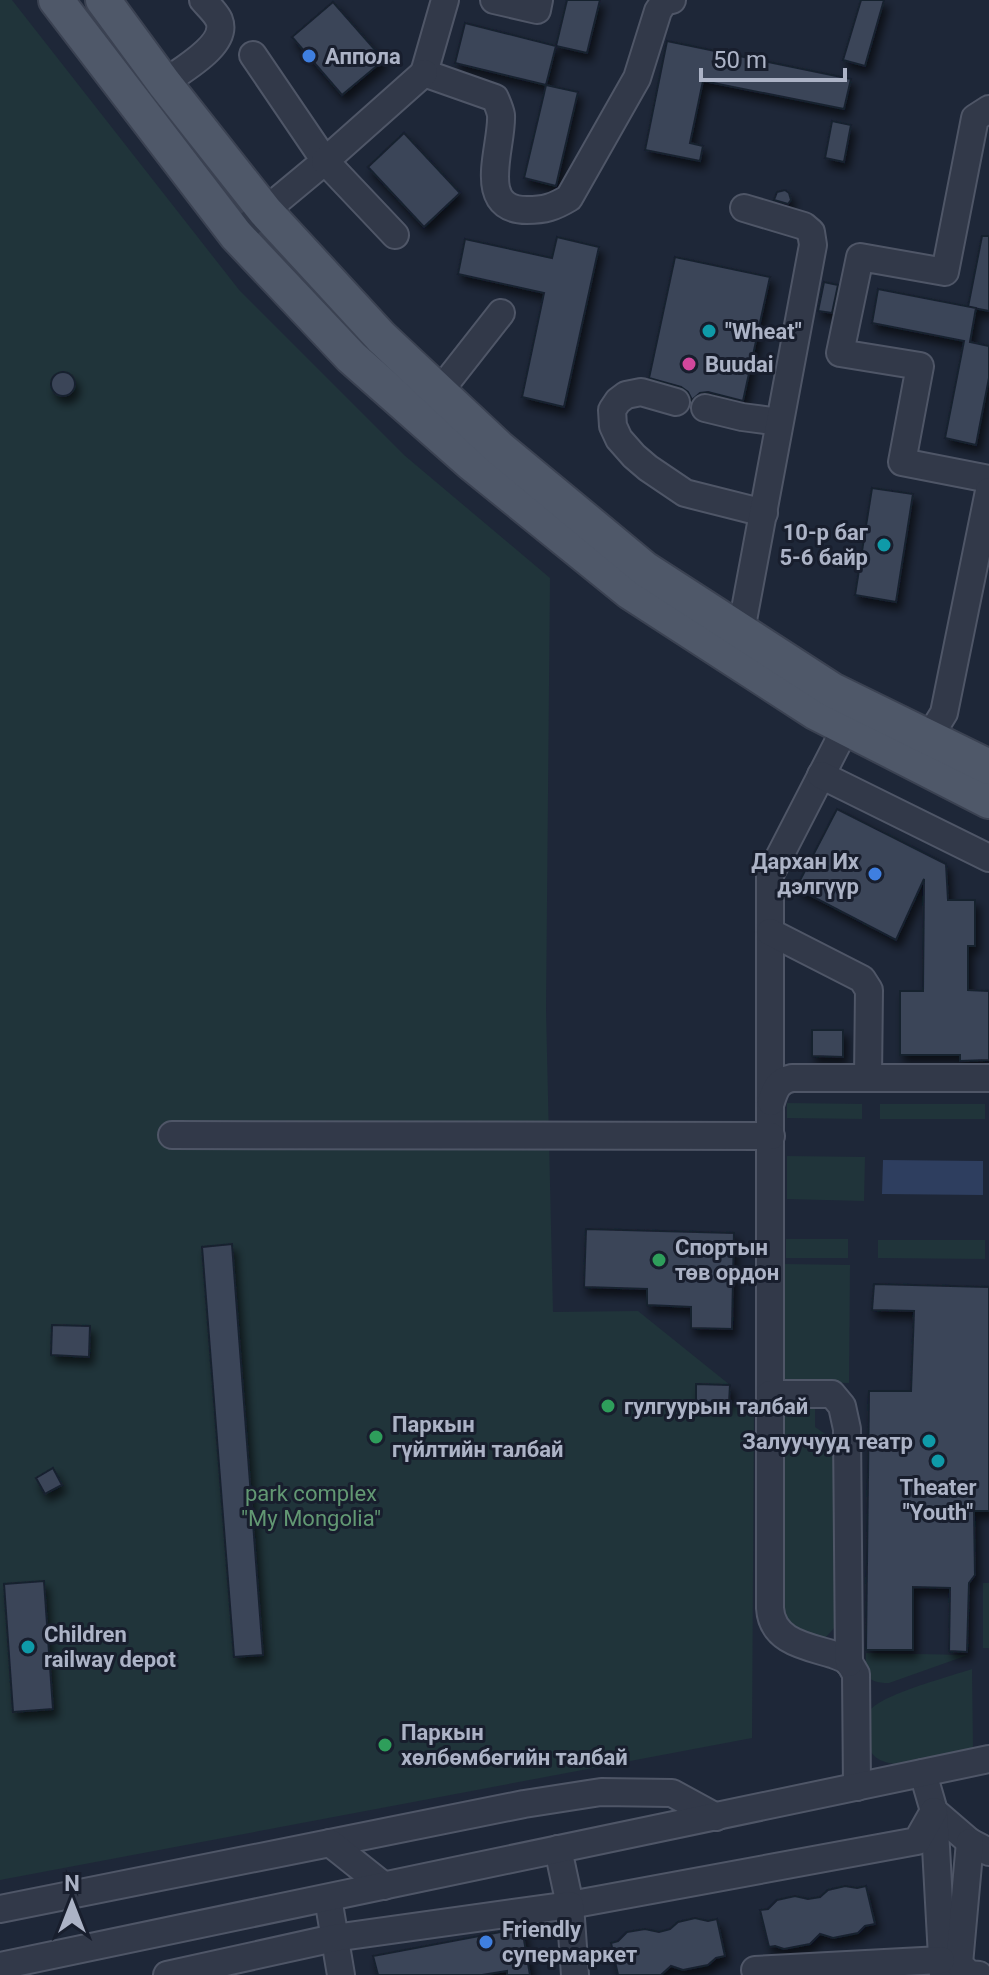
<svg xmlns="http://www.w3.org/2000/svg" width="989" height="1975" viewBox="0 0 989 1975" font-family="Roboto,sans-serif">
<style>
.green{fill:#20343a}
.water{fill:#2e3e5f}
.building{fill:#3a4459;stroke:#19202f;stroke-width:2;filter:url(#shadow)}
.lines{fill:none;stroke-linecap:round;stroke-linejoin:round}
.minor-casing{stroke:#4f5667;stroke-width:30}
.major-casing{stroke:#3b4252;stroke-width:38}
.minor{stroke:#323949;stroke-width:26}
.major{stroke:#4f5869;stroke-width:34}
.shop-dot{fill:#3f7fe0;stroke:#181e2d;stroke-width:3}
.culture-dot{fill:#0f9aa8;stroke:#181e2d;stroke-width:3}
.hotel-dot{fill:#d1479c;stroke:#181e2d;stroke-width:3}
.leisure-dot{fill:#2e9e5b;stroke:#181e2d;stroke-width:3}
.labels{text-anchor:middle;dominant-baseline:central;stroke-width:6;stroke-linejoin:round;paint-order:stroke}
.poi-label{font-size:22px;font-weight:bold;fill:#acb3c6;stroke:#181e2d;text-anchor:start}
.park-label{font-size:22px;fill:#629873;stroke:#181e2d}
</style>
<defs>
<filter id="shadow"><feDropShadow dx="4" dy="7" stdDeviation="4" flood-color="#0009"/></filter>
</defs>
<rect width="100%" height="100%" fill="#1e2738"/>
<g class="green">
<path d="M0 0H12L240 291 404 455 550 578 546 1010 553 1312 638 1311 730 1385 729 1403 754 1404 752 1738 0 1880Z"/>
<path d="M787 1103 862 1104V1119L787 1118Z"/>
<rect x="880" y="1104" width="105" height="15"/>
<path d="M787 1156 865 1157 864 1201 787 1199Z"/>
<rect x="786" y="1239" width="62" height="19"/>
<path d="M878 1240H985V1259L878 1258Z"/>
<path d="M785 1264 850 1265 849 1383 784 1382Z"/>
<path d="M785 1397H815V1427L837 1442 838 1623C826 1638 822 1644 802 1643L780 1610Z"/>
<rect x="983" y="1583" width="6" height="65"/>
<path d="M866 1653 968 1655 889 1683C864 1683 866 1674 866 1653Z"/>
<path d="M972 1669 973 1748 894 1764C881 1762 870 1757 868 1743 867 1733 864 1720 869 1712 878 1695 952 1676 972 1669Z"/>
</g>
<path class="water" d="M883 1160 983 1161V1195L882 1194Z"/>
<g class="building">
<path d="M567 0H600L587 53 556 46Z"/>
<path d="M861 0H884L865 66 843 60Z"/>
<path d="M333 2 384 60 342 95 292 37Z"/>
<path d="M465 23 556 46 546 85 455 63Z"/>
<path d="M667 41 851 79 844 109 703 81 690 143 703 146 700 161 645 150Z"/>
<path d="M546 85 578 92 556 186 524 178Z"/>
<path d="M832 121 851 125 844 162 825 158Z"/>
<path d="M404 133 460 193 424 227 368 167Z"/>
<path d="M785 190 789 193 791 200 788 204 774 200 777 192Z"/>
<path d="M982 236H989V311L968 307Z"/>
<path d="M557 237 599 247 564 407 522 397 544 293 458 274 465 239 552 258Z"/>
<path d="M675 257 770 277 743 401 708 392 700 393 692 400 688 392 681 387 649 378Z"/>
<path d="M824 282 838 285 832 313 818 311Z"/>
<path d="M878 289 976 308 970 342 989 346V378L976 445 945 438 964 341 872 323Z"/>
<circle cx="63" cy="384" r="12"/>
<path d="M872 488 913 494 896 602 855 595Z"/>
<path d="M837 809 946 864 948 900H975V946H968V990L989 991V1060L960 1061V1055H900V991H923L924 879 896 940 796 888Z"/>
<path d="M812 1030H843V1057L812 1056Z"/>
<path d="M586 1229 734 1233 732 1329 691 1328V1307L647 1305V1289L584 1287Z"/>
<path d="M232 1244 263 1655 234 1657 202 1247Z"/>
<path d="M874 1284 989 1287V1511H974L975 1575 969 1583 967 1652 949 1651 950 1588 913 1587V1650H866L869 1391H911L914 1311 872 1310Z"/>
<path d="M52 1325 90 1326 89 1357 51 1355Z"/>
<path d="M696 1384 730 1385 729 1403 696 1402Z"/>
<path d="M53 1468 62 1485 45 1494 36 1478Z"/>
<path d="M44 1581 53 1709 13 1712 4 1584Z"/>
<path d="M845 1886 857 1888 866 1886 875 1924 865 1926 858 1933 833 1938 820 1934 810 1944 784 1949 775 1946 769 1947 760 1910 768 1909 777 1900 795 1896 808 1899 820 1897 828 1890Z"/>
<path d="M695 1918 708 1921 717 1919 725 1956 716 1958 708 1965 683 1970 671 1966 661 1975H618L611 1943 618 1941 627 1932 645 1929 659 1932 670 1929 678 1922Z"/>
<path d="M522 1928 530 1975H507V1971L482 1975H378L373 1956Z"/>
</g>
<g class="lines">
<g class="minor-casing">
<g id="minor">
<path d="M445 0 424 73 495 98C497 103 500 109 501 115 503 146 474 210 527 210 545 210 554 207 569 198L637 78 658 11 664 2 672 0"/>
<path d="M494 0 537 10 539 0"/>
<path d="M164 83C181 70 229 45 219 20 216 13 208 6 203 0"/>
<path d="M989 109 975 118 945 272 860 257 840 353 920 366 902 462 989 479"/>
<path d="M236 235 325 161 253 55"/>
<path d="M395 235 325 161 424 73"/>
<path d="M439 392 501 313"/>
<path d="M676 402 641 392 626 395 618 401 612 410 613 426 619 439 634 456 648 468 685 493 764 513"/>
<path d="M705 408 742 417 779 422"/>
<path d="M741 631 813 245 811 232 804 226 744 208"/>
<path d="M845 729 770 875V1608C772 1641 805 1646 832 1654 837 1656 845 1658 849 1663 852 1666 853 1670 856 1674L857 1787"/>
<path d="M928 739 944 713 989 491"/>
<path d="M821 775 989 858"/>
<path d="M770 932 862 979 869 990 868 1078"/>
<path d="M771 1102C775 1089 778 1081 792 1078H989"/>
<path d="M172 1135 771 1136"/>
<path d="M770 1394H832L842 1406 847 1429 849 1663"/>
<path d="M923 1773 934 1811 970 1842 989 1852"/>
<path d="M934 1811 943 1975"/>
<path d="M970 1842 959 1964 969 1974 979 1975"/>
<path d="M330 1843 524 1804 601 1792 672 1793 716 1817"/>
<path d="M558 1849 570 1905 917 1841 934 1811"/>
<path d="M328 1898 341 1975"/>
<path d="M0 1909 330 1843 384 1886"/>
<path d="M0 1966 989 1759"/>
<path d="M755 1970 941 1960"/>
<path d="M167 1975 334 1938 570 1905 575 1975"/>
</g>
</g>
<g class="major-casing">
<g id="major">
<path d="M56 0 236 235 351 357 471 463 630 592 815 712 989 801"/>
<path d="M103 0 164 83 265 211 381 337 498 447 645 569 832 690 989 767"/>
</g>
</g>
<use href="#minor" class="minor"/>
<use href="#major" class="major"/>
</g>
<g class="shop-dot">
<circle cx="309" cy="56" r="8"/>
<circle cx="875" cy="874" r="8"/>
<circle cx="486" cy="1942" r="8"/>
</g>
<g class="culture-dot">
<circle cx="709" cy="331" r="8"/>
<circle cx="884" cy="545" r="8"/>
<circle cx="929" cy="1441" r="8"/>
<circle cx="938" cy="1461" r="8"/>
<circle cx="28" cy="1647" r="8"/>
</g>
<circle class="hotel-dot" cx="689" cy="364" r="8"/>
<g class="leisure-dot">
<circle cx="659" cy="1260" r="8"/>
<circle cx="608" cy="1406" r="8"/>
<circle cx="376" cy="1437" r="8"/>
<circle cx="385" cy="1745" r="8"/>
</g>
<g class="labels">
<g class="poi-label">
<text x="325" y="56">Аппола</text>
<text x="725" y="331">"Wheat"</text>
<text x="705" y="364">Buudai</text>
<text x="868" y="532" text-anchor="end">10-р баг<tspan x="868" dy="25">5-6 байр</tspan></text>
<text x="859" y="861" text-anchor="end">Дархан Их<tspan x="859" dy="25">дэлгүүр</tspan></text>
<text x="675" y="1247">Спортын<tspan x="675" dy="25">төв ордон</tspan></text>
<text x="624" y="1406">гулгуурын талбай</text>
<text x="392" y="1424">Паркын<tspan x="392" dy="25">гүйлтийн талбай</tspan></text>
<text x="913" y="1441" text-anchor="end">Залуучууд театр</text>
<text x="938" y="1487" text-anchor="middle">Theater<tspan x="938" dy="25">"Youth"</tspan></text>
<text x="44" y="1634">Children<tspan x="44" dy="25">railway depot</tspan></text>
<text x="401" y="1732">Паркын<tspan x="401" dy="25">хөлбөмбөгийн талбай</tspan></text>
<text x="502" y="1929">Friendly<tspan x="502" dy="25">супермаркет</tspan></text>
</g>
<g class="park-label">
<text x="311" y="1493">park complex<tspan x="311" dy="25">"My Mongolia"</tspan></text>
</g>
</g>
<g transform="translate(72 1903)" stroke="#181e2d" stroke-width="6" paint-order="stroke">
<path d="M0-6L14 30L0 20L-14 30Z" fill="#acb3c6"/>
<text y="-12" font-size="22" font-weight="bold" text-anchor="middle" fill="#acb3c6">N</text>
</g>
<path d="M701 68v12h144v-12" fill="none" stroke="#acb3c6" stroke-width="4"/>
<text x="713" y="68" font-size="24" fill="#acb3c6" stroke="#181e2d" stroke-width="6" paint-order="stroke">50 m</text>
</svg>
